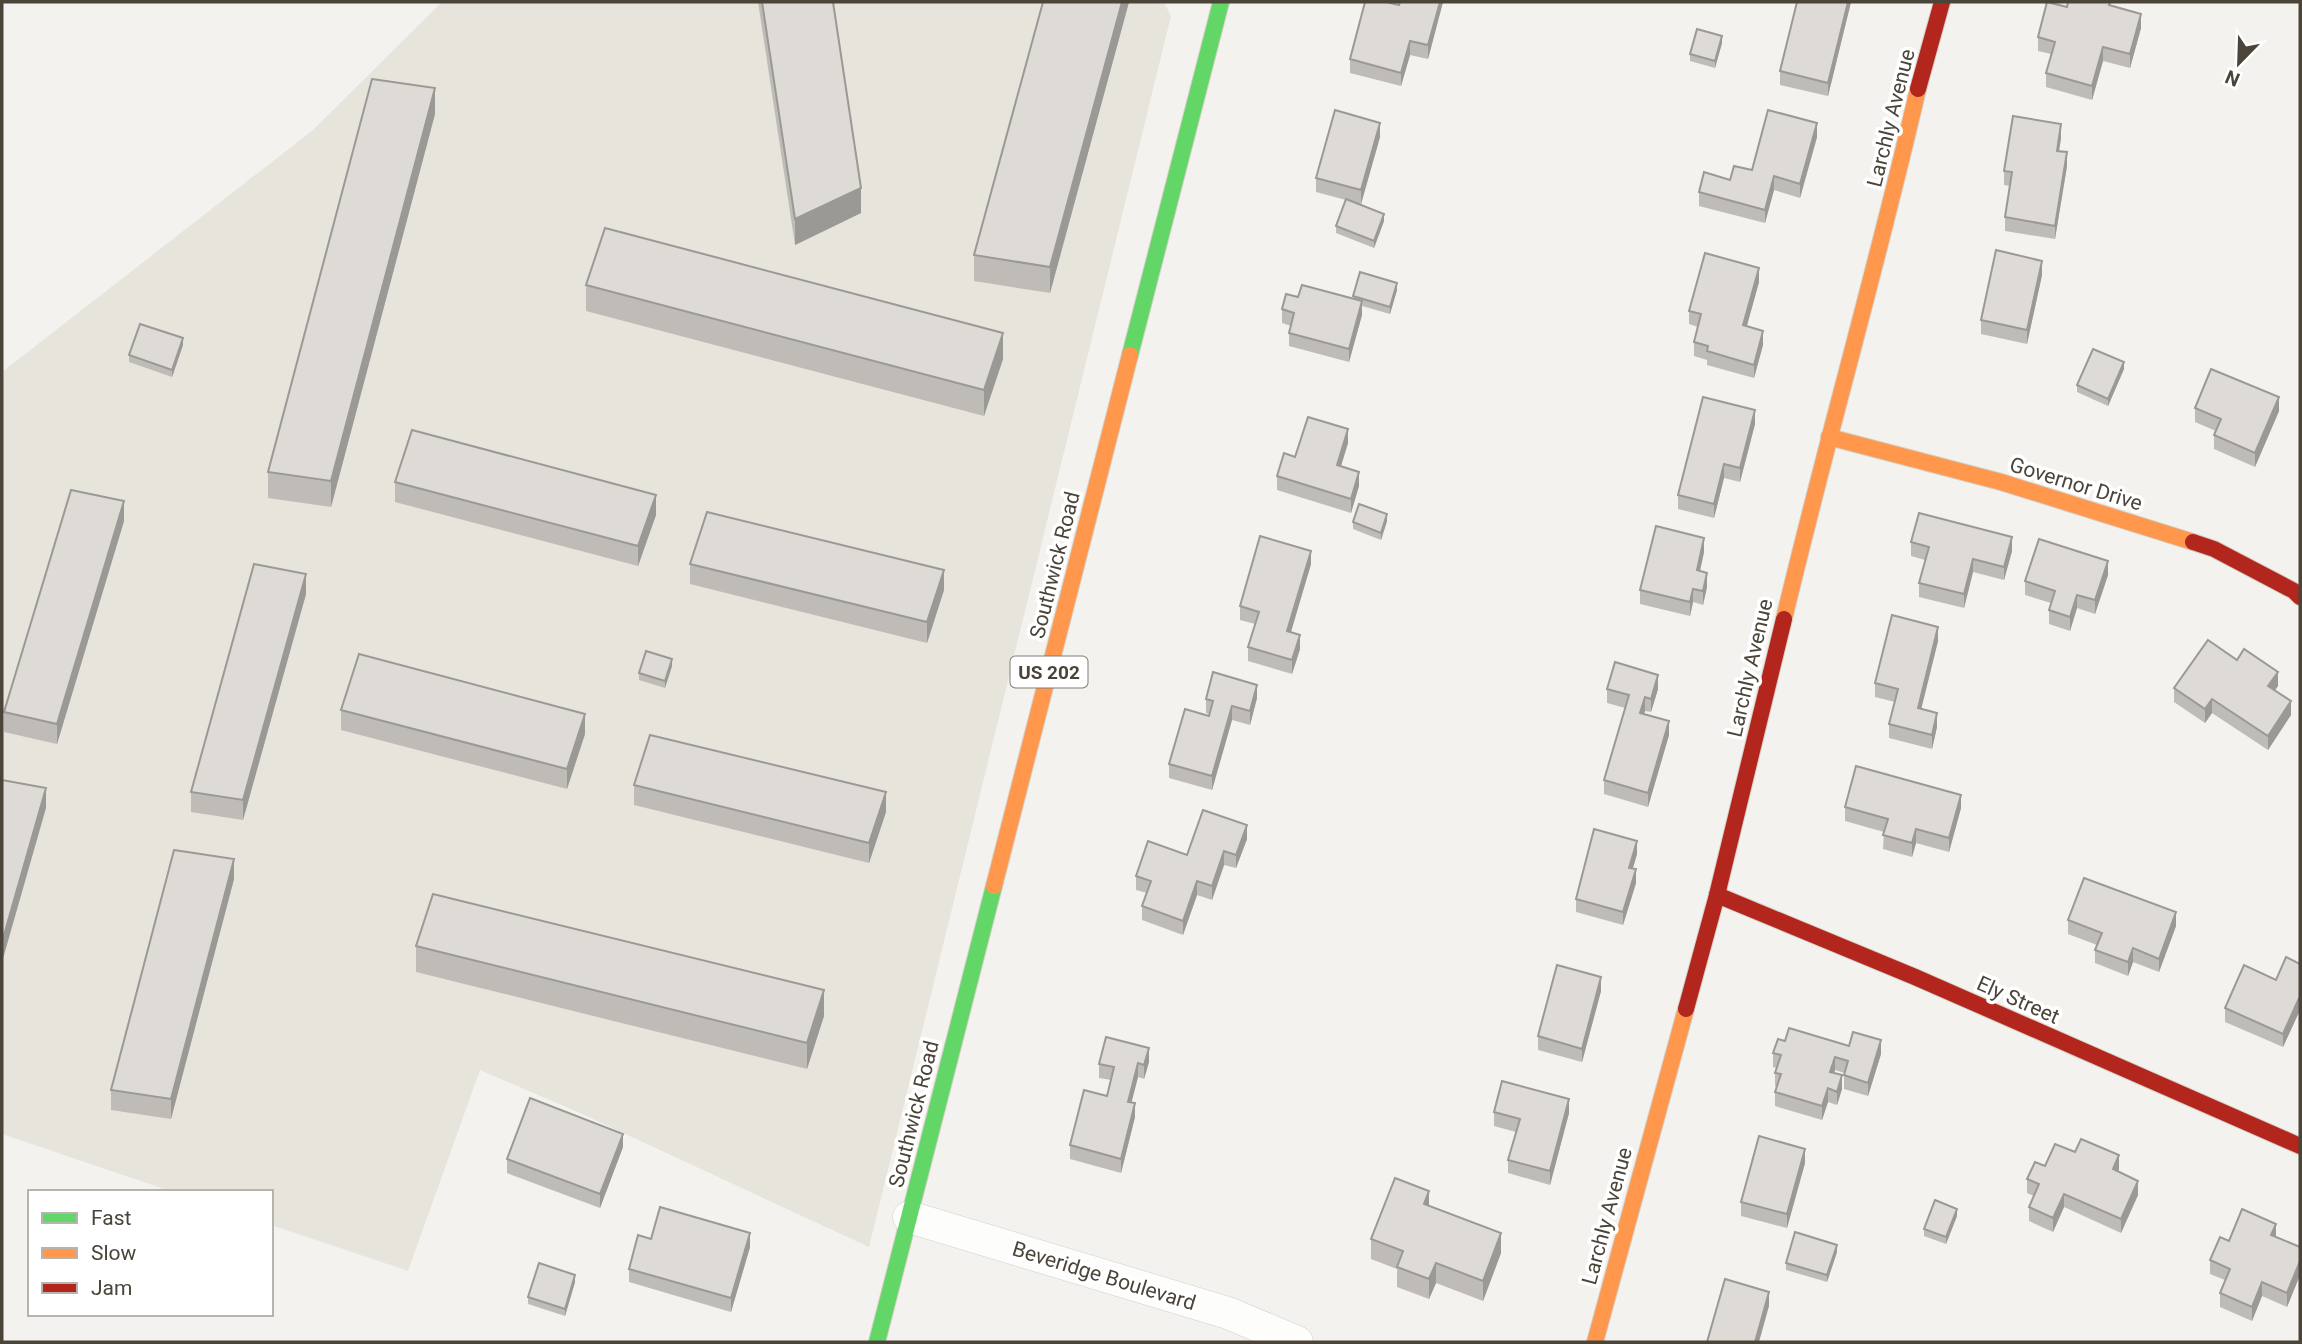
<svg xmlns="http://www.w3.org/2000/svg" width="2302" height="1344" viewBox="0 0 2302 1344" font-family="Roboto,sans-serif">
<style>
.residential{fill:#e7e4dc}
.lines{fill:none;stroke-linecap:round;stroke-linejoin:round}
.street-casing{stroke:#d2d0cb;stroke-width:33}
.fast-casing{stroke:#d3cfc5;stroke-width:18}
.slow-casing{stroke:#d3cfc5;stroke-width:18}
.jam-casing{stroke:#d3cfc5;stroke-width:18}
.street{stroke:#fdfdfc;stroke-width:32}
.fast{stroke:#63d668;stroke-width:16}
.slow{stroke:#ff974d;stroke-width:16}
.jam{stroke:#b3261e;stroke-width:16}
.wall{fill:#bfbcb8}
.shaded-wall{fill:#9b9996}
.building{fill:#dedbd6;stroke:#9b9996;stroke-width:2}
.labels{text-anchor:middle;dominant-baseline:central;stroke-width:7;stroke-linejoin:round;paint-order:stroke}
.shield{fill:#fff;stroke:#817c74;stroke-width:2}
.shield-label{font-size:19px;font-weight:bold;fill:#4b4439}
.street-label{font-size:21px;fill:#4b4439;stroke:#fff}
</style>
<rect width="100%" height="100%" fill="#f4f2ee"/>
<path class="residential" d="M442 2H1164L1171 16 869 1247 580 1113 480 1070 408 1271 271 1225V1192H173L2 1134V372L313 130Z"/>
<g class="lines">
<g class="street-casing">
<path id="street" d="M909 1217 1228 1313 1297 1342"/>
</g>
<g class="fast-casing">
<g id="fast">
<path d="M1130 355 1221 2"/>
<path d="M877 1342 994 886"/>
</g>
</g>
<g class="slow-casing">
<g id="slow">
<path d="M1829 437 2001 482 2193 542"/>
<path d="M1784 619C1826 442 1877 267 1918 89"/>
<path d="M994 886 1130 355"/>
<path d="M1595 1342 1686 1009"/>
</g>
</g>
<g class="jam-casing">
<g id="jam">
<path d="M1918 89 1942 2"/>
<path d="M2193 542 2214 549 2294 591 2300 597"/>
<path d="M1717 895 1915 977 2300 1146"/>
<path d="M1686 1009 1717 895 1784 619"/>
</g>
</g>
<use href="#street" class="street"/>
<use href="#fast" class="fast"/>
<use href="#slow" class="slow"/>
<use href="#jam" class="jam"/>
</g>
<g class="wall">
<path d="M758 2H833L861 213 795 245Z"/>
<path d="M1043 2H1129L1050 293 974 281V255Z"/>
<path d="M1443 2 1428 59 1410 55 1401 86 1350 73V59L1399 5Z"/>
<path d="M1851 2 1828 96 1780 85V71Z"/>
<path d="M2113 6 2141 28 2130 68 2103 61 2092 100 2046 87V73L2051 54 2038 51V37L2067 7Z"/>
<path d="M1722 43 1715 68 1690 61V54Z"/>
<path d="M435 114 331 507 268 498V472Z"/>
<path d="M1380 137 1361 204 1384 221 1374 248 1336 233V226L1346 200 1316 192V178Z"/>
<path d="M1817 137 1800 198 1774 190 1765 223 1699 206V192L1730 180 1752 170Z"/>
<path d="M2061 138 2059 151 2067 166 2055 239 2005 231V217L2010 186 2004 185V171Z"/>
<path d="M2042 275 2027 344 1981 334V320Z"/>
<path d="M1759 282 1747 326 1763 345 1754 378 1707 365V360L1694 356V342L1698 327 1689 324V311Z"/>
<path d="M586 285 1003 359 984 416 586 311Z"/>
<path d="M1397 290 1390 314 1362 306V315L1349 362 1289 346V333L1291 326 1282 323V309L1298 297 1353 299V296Z"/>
<path d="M183 345 172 377 129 362V355Z"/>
<path d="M2124 369 2108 406 2077 392V385Z"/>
<path d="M2195 408 2279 411 2255 467 2214 449V435L2216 431 2195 422Z"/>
<path d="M1755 424 1740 482 1724 478 1714 518 1678 509V495Z"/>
<path d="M1348 443 1341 466 1359 486 1351 513 1277 490V476L1295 457Z"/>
<path d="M395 482 656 515 638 566 395 502Z"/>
<path d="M124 521 57 744 4 732V712Z"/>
<path d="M1387 521 1381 540 1353 529V522Z"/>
<path d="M1911 542 2012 551 2004 580 1973 572 1964 608 1919 597V583L1925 560 1911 556Z"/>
<path d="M1704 552 1700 571 1707 587 1703 605 1693 602 1690 616 1640 604V590Z"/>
<path d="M690 564 944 590 927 643 690 584Z"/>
<path d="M1311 564 1291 632 1300 649 1292 674 1248 661V647L1255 624 1240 620V606Z"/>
<path d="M2108 575 2095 614 2077 608 2070 631 2049 624V610L2051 603 2025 595V581Z"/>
<path d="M306 594 243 820 191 812V792Z"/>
<path d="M1938 641 1921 709 1937 727 1932 749 1889 738V724L1895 702 1875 697V683Z"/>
<path d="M2237 660 2278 686 2275 690 2291 715 2268 750 2212 713 2205 723 2174 702V688Z"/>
<path d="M672 666 665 688 639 680V673Z"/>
<path d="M1607 689H1658L1651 712 1645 711 1644 714 1669 735 1648 807 1604 794V780L1625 708 1607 703Z"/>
<path d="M1257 698 1250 725 1232 720 1212 790 1169 778V764L1209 716V714L1206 713V699Z"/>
<path d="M341 710 585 734 567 789 341 730Z"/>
<path d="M634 785 886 812 869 863 634 805Z"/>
<path d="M1845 807 1961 808 1949 852 1916 843 1912 857 1883 849 1884 832 1845 821Z"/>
<path d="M1247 839 1236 868 1224 865 1212 900 1197 895 1183 935 1142 920V906L1147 893 1136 890V876L1187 855Z"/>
<path d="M1637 854 1633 868 1636 883 1623 925 1576 912V899Z"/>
<path d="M234 879 171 1119 111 1110V1090Z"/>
<path d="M2068 920 2176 926 2159 972 2133 962 2128 976 2095 963V950L2097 945 2068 934Z"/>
<path d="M416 946 824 1016 807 1069 416 972Z"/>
<path d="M2300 964V1010L2283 1047 2225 1022V1008L2276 980Z"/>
<path d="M1601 991 1582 1062 1538 1050V1036Z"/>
<path d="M1785 1041 1849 1046 1881 1054 1868 1096 1844 1089V1073L1835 1070 1834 1073 1842 1089 1837 1105 1828 1102 1822 1120 1775 1106V1092L1777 1087 1775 1086V1073L1777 1068 1773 1067V1053Z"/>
<path d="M1149 1062 1144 1079 1138 1077 1131 1103 1135 1117 1121 1173 1070 1159V1145L1107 1096 1111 1080 1099 1078V1064Z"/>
<path d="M1494 1112 1569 1113 1550 1185 1508 1173V1160L1516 1132 1494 1126Z"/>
<path d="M623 1147 600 1208 507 1173V1159Z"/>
<path d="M1805 1163 1787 1228 1741 1216V1202Z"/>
<path d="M2045 1166 2119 1169 2118 1172 2138 1195 2121 1233 2064 1207 2053 1232 2029 1221V1207L2034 1196 2027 1193V1179Z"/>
<path d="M1429 1206 1501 1253 1483 1301 1436 1283 1429 1299 1397 1287V1269L1371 1259V1239Z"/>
<path d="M1957 1216 1946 1244 1924 1236V1229Z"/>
<path d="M2276 1236 2300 1247V1275L2287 1307 2262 1296 2252 1321 2220 1307V1293L2225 1280 2210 1274V1260L2229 1241Z"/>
<path d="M651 1239 750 1247 731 1312 629 1282V1269Z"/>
<path d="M1837 1252 1827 1282 1786 1270V1263Z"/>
<path d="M575 1282 565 1316 528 1304V1297Z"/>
</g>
<g class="shaded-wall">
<path d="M1122 2H1129L1050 293V267Z"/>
<path d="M1440 2H1443L1428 59V45Z"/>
<path d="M1848 2H1851L1828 96V83Z"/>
<path d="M2141 14V28L2130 68V54Z"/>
<path d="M1722 36V43L1715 68V61Z"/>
<path d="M1410 41V55L1401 86V73Z"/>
<path d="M2103 47V61L2092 100V86Z"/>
<path d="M435 88V114L331 507V481Z"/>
<path d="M1380 123V137L1361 204V190Z"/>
<path d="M1817 123V137L1800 198V184Z"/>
<path d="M2061 124V138L2057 164V151Z"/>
<path d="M2067 152V166L2055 239V226Z"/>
<path d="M1774 176V190L1765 223V210Z"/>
<path d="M861 188V213L795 245V219Z"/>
<path d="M1384 214V221L1374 248V241Z"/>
<path d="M2042 261V275L2027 344V330Z"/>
<path d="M1759 268V282L1743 339V325Z"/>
<path d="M1397 283V290L1390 314V307Z"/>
<path d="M1362 301V315L1349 362V349Z"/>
<path d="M1763 331V345L1754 378V365Z"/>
<path d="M1003 333V359L984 416V390Z"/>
<path d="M183 338V345L172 377V370Z"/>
<path d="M2124 362V369L2108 406V399Z"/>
<path d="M2279 397V411L2255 467V453Z"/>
<path d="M1755 410V424L1740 482V468Z"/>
<path d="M1348 429V443L1337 479V465Z"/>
<path d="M1724 464V478L1714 518V504Z"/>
<path d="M1359 472V486L1351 513V499Z"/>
<path d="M656 495V515L638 566V546Z"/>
<path d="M124 501V521L57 744V724Z"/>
<path d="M1387 514V521L1381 540V533Z"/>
<path d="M2012 537V551L2004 580V567Z"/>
<path d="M1704 538V552L1697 584V570Z"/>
<path d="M1311 551V564L1287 645V631Z"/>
<path d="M1973 559V572L1964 608V594Z"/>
<path d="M2108 561V575L2095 614V600Z"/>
<path d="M944 570V590L927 643V622Z"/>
<path d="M1707 573V587L1703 605V591Z"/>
<path d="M306 574V594L243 820V800Z"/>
<path d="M1693 589V602L1690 616V602Z"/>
<path d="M2077 595V608L2070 631V617Z"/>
<path d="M1938 627V641L1918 722V708Z"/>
<path d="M1300 635V649L1292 674V660Z"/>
<path d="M672 659V666L665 688V681Z"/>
<path d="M2278 672V686L2268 700V686Z"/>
<path d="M1658 675V689L1651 712V699Z"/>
<path d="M1257 685V698L1250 725V711Z"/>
<path d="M1645 697V711L1640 726V713Z"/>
<path d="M2212 699V713L2205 723V709Z"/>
<path d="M2291 701V715L2268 750V736Z"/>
<path d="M1232 706V720L1212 790V776Z"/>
<path d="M1937 713V727L1932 749V735Z"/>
<path d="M585 714V734L567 789V769Z"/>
<path d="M1669 721V735L1648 807V793Z"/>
<path d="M46 788V808L2 962V942Z"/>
<path d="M886 792V812L869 863V843Z"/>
<path d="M1961 795V808L1949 852V838Z"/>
<path d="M1247 825V839L1236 868V855Z"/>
<path d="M1916 829V843L1912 857V843Z"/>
<path d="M1637 841V854L1629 881V868Z"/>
<path d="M1224 851V865L1212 900V886Z"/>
<path d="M234 859V879L171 1119V1099Z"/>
<path d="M1636 869V883L1623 925V912Z"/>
<path d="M1197 881V895L1183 935V921Z"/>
<path d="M2176 912V926L2159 972V959Z"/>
<path d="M2133 948V962L2128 976V962Z"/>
<path d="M1601 977V991L1582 1062V1049Z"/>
<path d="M824 990V1016L807 1069V1043Z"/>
<path d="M2300 996V1010L2283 1047V1034Z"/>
<path d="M1881 1040V1054L1868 1096V1083Z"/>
<path d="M1149 1048V1062L1144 1079V1065Z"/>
<path d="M1835 1057V1070L1830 1086V1072Z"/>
<path d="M1138 1063V1077L1128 1116V1102Z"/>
<path d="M1842 1075V1089L1837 1105V1092Z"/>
<path d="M1828 1088V1102L1822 1120V1106Z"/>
<path d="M1569 1099V1113L1550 1185V1171Z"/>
<path d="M1135 1103V1117L1121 1173V1159Z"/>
<path d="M623 1134V1147L600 1208V1194Z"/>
<path d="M1805 1149V1163L1787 1228V1214Z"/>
<path d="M2119 1155V1169L2113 1183V1169Z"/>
<path d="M2138 1181V1195L2121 1233V1219Z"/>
<path d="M1429 1191V1211L1424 1204Z"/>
<path d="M2064 1194V1207L2053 1232V1218Z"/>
<path d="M1957 1209V1216L1946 1244V1237Z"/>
<path d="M2276 1224V1237L2271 1235Z"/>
<path d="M750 1233V1247L731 1312V1298Z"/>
<path d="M1501 1233V1253L1483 1301V1281Z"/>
<path d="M1837 1245V1252L1827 1282V1275Z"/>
<path d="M2300 1261V1275L2287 1307V1293Z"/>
<path d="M1436 1263V1283L1429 1299V1279Z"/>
<path d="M575 1275V1282L565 1316V1309Z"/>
<path d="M2262 1282V1296L2252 1321V1307Z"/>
<path d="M1769 1292V1306L1759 1342H1755Z"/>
</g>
<g class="building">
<path d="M762 2H833L861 188 795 219Z"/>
<path d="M1043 2H1122L1050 267 974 255Z"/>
<path d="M1365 2H1386L1399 5 1400 2H1440L1428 45 1410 41 1401 73 1350 59Z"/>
<path d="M1797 2H1848L1828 83 1780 71Z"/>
<path d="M2047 2 2067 7 2068 2H2110L2109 5 2141 14 2130 54 2103 47 2092 86 2046 73 2055 42 2038 37Z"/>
<path d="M1697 29 1722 36 1715 61 1690 54Z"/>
<path d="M372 79 435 88 331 481 268 472Z"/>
<path d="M1335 110 1380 123 1361 190 1316 178Z"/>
<path d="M1768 110 1817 123 1800 184 1774 176 1765 210 1699 192 1704 172 1730 180 1734 166 1752 170Z"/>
<path d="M2013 116 2061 124 2057 151 2067 152 2055 226 2005 217 2012 172 2004 171Z"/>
<path d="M1346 199 1384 214 1374 241 1336 226Z"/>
<path d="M605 228 1003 333 984 390 586 285Z"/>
<path d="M1996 250 2042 261 2027 330 1981 320Z"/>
<path d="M1705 253 1759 268 1743 325 1763 331 1754 365 1707 351 1708 346 1694 342 1701 314 1689 311Z"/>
<path d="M1360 272 1397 283 1390 307 1353 296Z"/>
<path d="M1302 285 1362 301 1349 349 1289 333 1294 313 1282 309 1286 294 1298 297Z"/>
<path d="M140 324 183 338 172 370 129 355Z"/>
<path d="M2093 349 2124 362 2108 399 2077 385Z"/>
<path d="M2211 369 2279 397 2255 453 2214 435 2221 419 2195 408Z"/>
<path d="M1703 397 1755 410 1740 468 1724 464 1714 504 1678 495Z"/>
<path d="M1308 417 1348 429 1337 465 1359 472 1351 499 1277 476 1284 453 1295 457Z"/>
<path d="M412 430 656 495 638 546 395 482Z"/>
<path d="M71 490 124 501 57 724 4 712Z"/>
<path d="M1359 504 1387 514 1381 533 1353 522Z"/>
<path d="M707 512 944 570 927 622 690 564Z"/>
<path d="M1919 513 2012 537 2004 567 1973 559 1964 594 1919 583 1929 547 1911 542Z"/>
<path d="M1656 526 1704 538 1697 570 1707 573 1703 591 1693 589 1690 602 1640 590Z"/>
<path d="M1260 536 1311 551 1287 631 1300 635 1292 660 1248 647 1259 612 1240 606Z"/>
<path d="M2039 539 2108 561 2095 600 2077 595 2070 617 2049 610 2055 591 2025 581Z"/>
<path d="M254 564 306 574 243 800 191 792Z"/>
<path d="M1892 615 1938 627 1918 708 1937 713 1932 735 1889 724 1898 689 1875 683Z"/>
<path d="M2208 640 2237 660 2244 649 2278 672 2268 686 2291 701 2268 736 2212 699 2205 709 2174 688Z"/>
<path d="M646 651 672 659 665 681 639 673Z"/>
<path d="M359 654 585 714 567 769 341 710Z"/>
<path d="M1615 662 1658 675 1651 699 1645 697 1640 713 1669 721 1648 793 1604 780 1629 695 1607 689Z"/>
<path d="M1213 672 1257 685 1250 711 1232 706 1212 776 1169 764 1185 709 1209 716 1213 701 1206 699Z"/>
<path d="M650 735 886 792 869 843 634 785Z"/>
<path d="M1856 766 1961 795 1949 838 1916 829 1912 843 1883 835 1888 819 1845 807Z"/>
<path d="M2 780 46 788 2 942Z"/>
<path d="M1203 810 1247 825 1236 855 1224 851 1212 886 1197 881 1183 921 1142 906 1151 881 1136 876 1148 841 1187 855Z"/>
<path d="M1594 829 1637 841 1629 868 1636 869 1623 912 1576 899Z"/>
<path d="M174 850 234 859 171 1099 111 1090Z"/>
<path d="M2084 878 2176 912 2159 959 2133 948 2128 962 2095 950 2102 933 2068 920Z"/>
<path d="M433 894 824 990 807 1043 416 946Z"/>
<path d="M2286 957 2300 964V996L2283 1034 2225 1008 2244 965 2276 980Z"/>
<path d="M1557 965 1601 977 1582 1049 1538 1036Z"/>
<path d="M1789 1028 1849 1046 1853 1032 1881 1040 1868 1083 1844 1075 1848 1061 1835 1057 1830 1072 1842 1075 1837 1092 1828 1088 1822 1106 1775 1092 1781 1074 1775 1073 1781 1055 1773 1053 1778 1039 1785 1041Z"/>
<path d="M1106 1037 1149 1048 1144 1065 1138 1063 1128 1102 1135 1103 1121 1159 1070 1145 1084 1090 1107 1096 1114 1067 1099 1064Z"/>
<path d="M1502 1081 1569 1099 1550 1171 1508 1160 1520 1119 1494 1112Z"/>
<path d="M530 1098 623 1134 600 1194 507 1159Z"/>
<path d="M1759 1136 1805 1149 1787 1214 1741 1202Z"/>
<path d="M2081 1139 2119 1155 2113 1169 2138 1181 2121 1219 2064 1194 2053 1218 2029 1207 2039 1184 2027 1179 2035 1162 2045 1166 2055 1144 2075 1152Z"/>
<path d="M1395 1178 1429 1191 1424 1204 1501 1233 1483 1281 1436 1263 1429 1279 1397 1267 1403 1251 1371 1239Z"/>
<path d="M1935 1200 1957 1209 1946 1237 1924 1229Z"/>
<path d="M660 1207 750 1233 731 1298 629 1269 638 1235 651 1239Z"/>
<path d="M2242 1209 2276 1224 2271 1235 2300 1247V1261L2287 1293 2262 1282 2252 1307 2220 1293 2230 1269 2210 1260 2220 1237 2229 1241Z"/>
<path d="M1795 1232 1837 1245 1827 1275 1786 1263Z"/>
<path d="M539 1263 575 1275 565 1309 528 1297Z"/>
<path d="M1725 1279 1769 1292 1755 1342H1707Z"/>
</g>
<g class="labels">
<rect class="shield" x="1010.5" y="656.5" width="77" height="31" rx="5"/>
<g class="shield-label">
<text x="1049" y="672">US 202</text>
</g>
<g class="street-label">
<text transform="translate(1891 118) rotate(-76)">Larchly Avenue</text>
<text transform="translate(2076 484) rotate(17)">Governor Drive</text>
<text transform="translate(1055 565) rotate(-76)">Southwick Road</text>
<text transform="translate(1750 668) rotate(-77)">Larchly Avenue</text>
<text transform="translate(2018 1000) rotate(24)">Ely Street</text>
<text transform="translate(914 1114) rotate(-76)">Southwick Road</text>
<text transform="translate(1607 1216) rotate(-75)">Larchly Avenue</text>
<text transform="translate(1104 1276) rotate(17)">Beveridge Boulevard</text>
</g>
</g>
<rect width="2302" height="1344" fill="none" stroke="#4b4439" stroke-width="7"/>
<rect x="28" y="1190" width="245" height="126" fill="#ffffff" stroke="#b7b4b0" stroke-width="2"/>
<rect x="42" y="1213" width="35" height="10" fill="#63d668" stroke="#b7b4b0" stroke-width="2"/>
<text x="91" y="1225" font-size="21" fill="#4b4439">Fast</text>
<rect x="42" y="1248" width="35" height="10" fill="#ff974d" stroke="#b7b4b0" stroke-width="2"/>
<text x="91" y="1260" font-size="21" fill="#4b4439">Slow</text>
<rect x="42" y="1283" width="35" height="10" fill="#b3261e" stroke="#b7b4b0" stroke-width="2"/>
<text x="91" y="1295" font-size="21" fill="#4b4439">Jam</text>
<g transform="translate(2239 63) rotate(203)" stroke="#ffffff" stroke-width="5" paint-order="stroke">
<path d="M0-5L12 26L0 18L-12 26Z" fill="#4b4439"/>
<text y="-10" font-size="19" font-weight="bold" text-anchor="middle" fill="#4b4439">N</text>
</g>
</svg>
